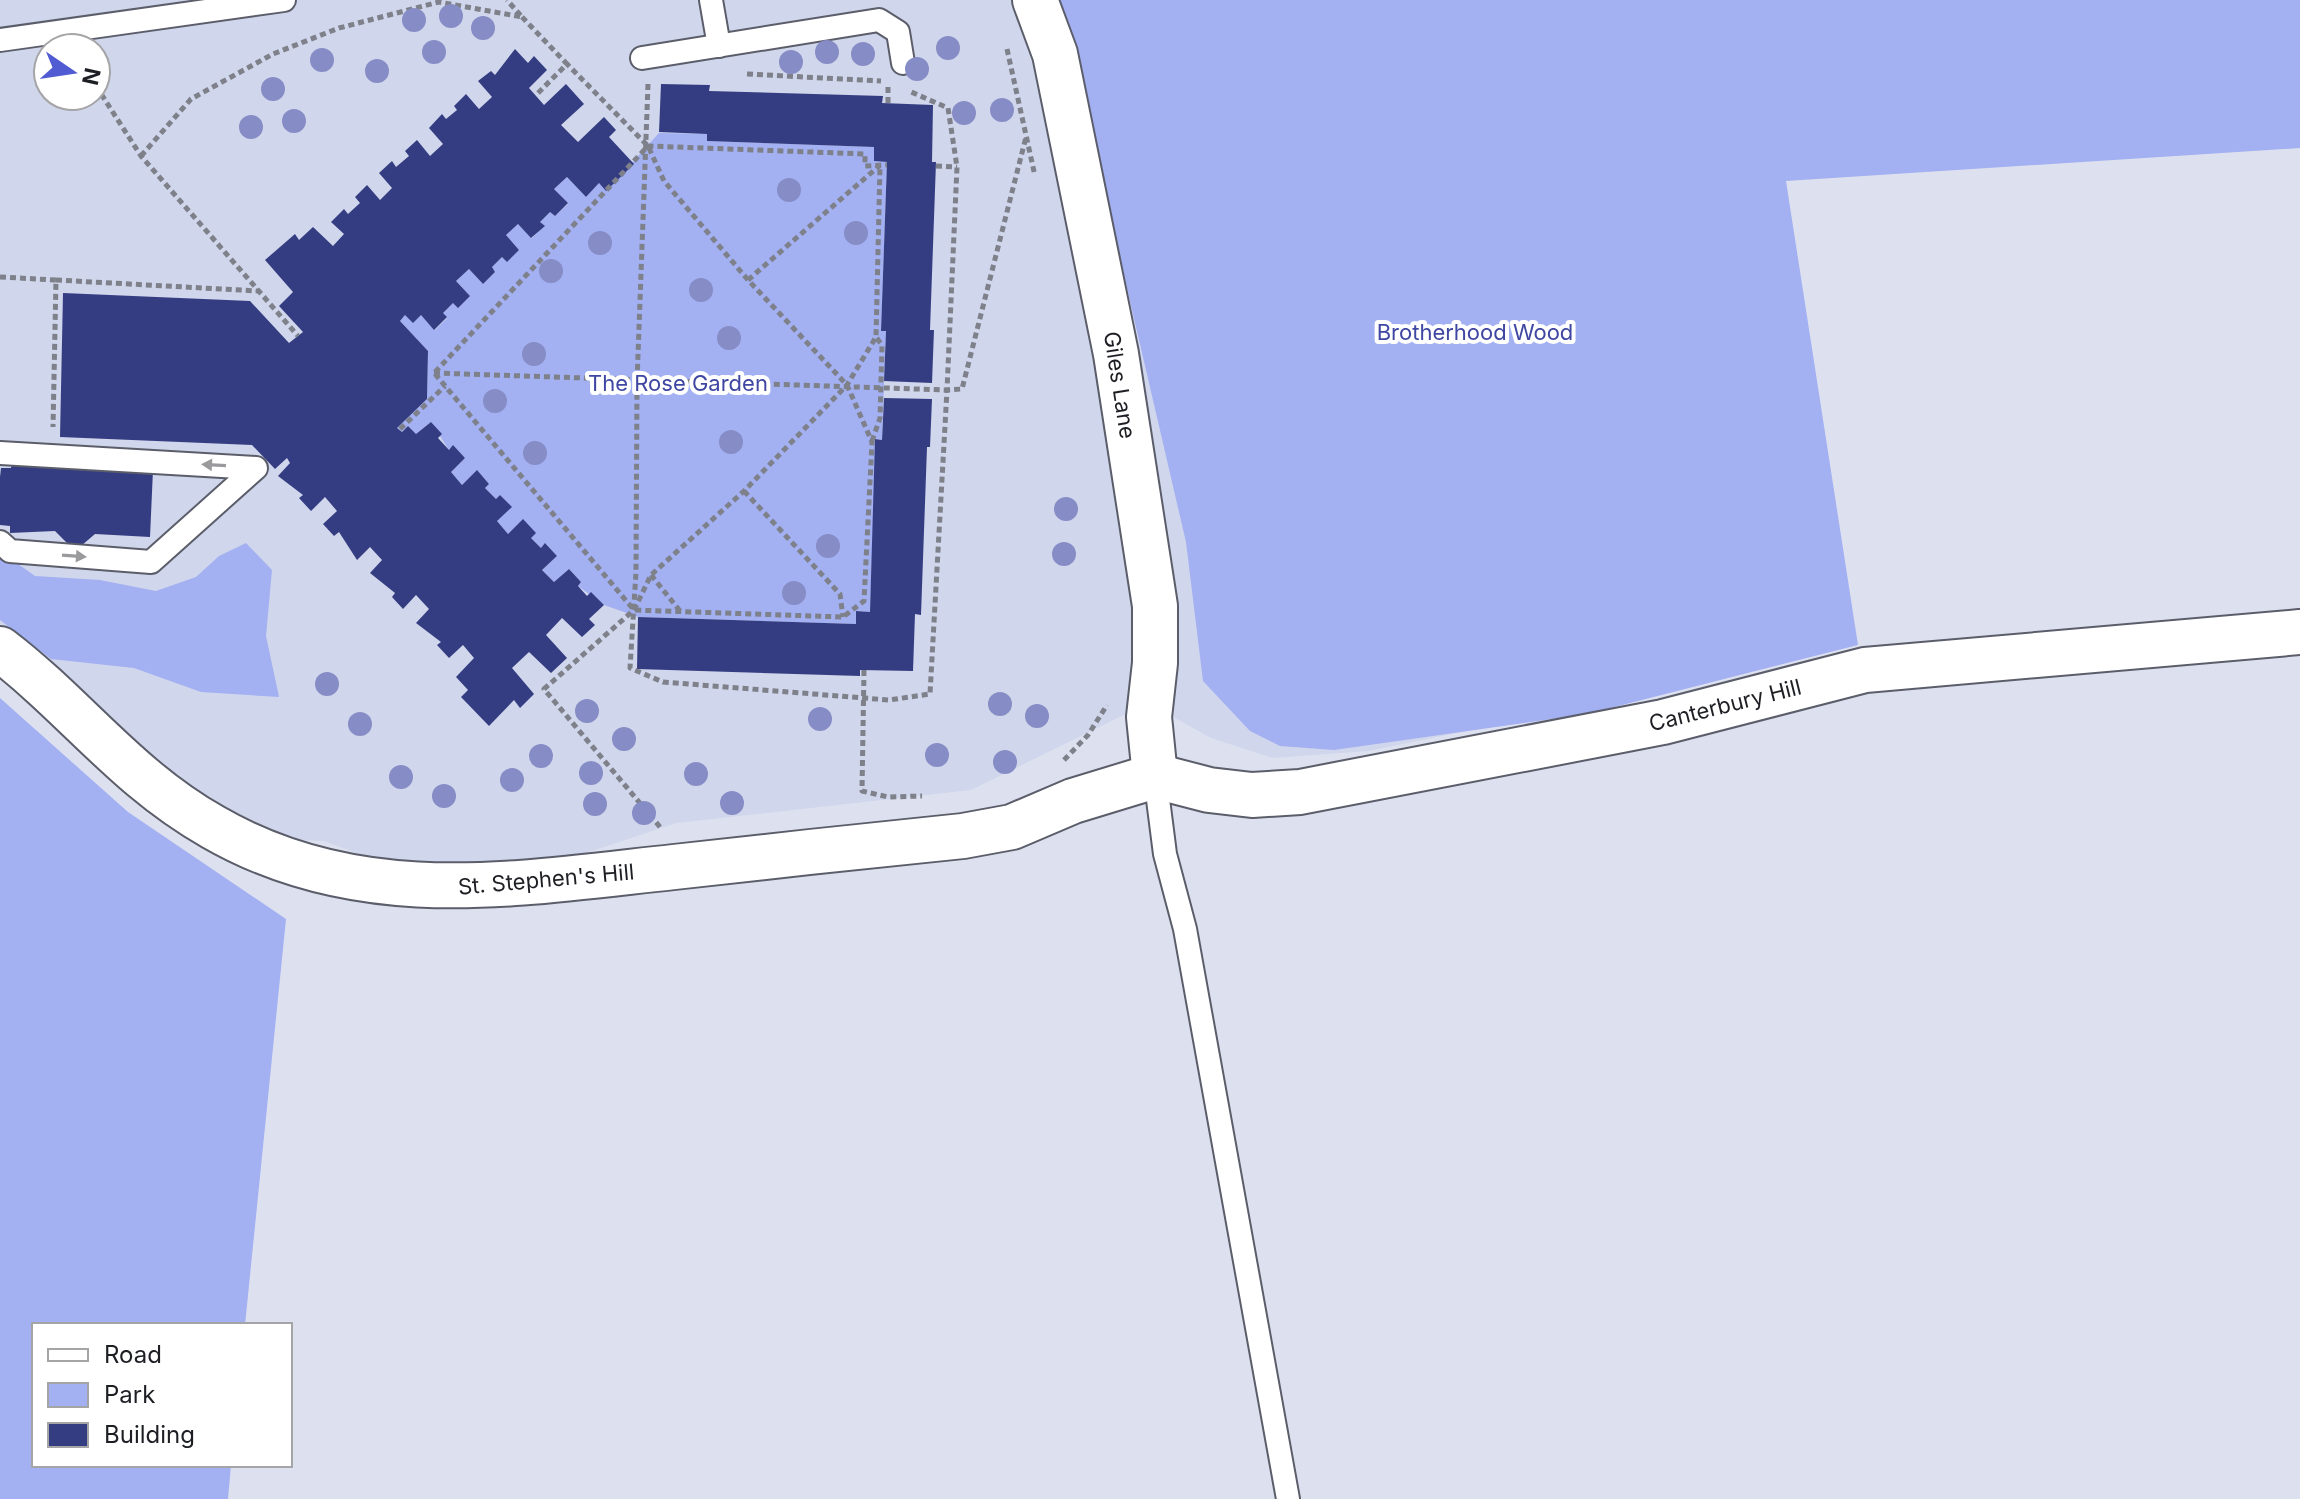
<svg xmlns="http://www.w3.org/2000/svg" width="2300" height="1499" viewBox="0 0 2300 1499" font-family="Inter,sans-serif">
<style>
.built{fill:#d0d6eb;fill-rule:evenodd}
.green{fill:#a3b0f2}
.building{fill:#353d82}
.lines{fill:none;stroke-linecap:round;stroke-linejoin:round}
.service-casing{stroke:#5b5e6a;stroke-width:26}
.minor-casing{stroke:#5b5e6a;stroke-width:48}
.tertiary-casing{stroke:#5b5e6a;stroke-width:48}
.path{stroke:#7e808a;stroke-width:5;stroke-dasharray:6 4;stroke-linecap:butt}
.service{stroke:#fff;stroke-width:22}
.minor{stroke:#fff;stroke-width:44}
.tertiary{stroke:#fff;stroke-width:44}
.tree{fill:#868cc5}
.oneway{fill:#9a9a9c}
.labels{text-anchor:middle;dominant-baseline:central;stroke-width:8;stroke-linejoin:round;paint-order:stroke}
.park-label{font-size:22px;fill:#3f47a2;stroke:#fff}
.street-label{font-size:22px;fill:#1e1f24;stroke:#fff}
</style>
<rect width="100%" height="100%" fill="#dde1ef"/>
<path class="built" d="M0 0H1749L1654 693 1368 751 1273 758 1211 738 1148 703 971 790 676 823 577 856 510 870 377 861 324 841 296 840 229 812 183 783 114 729 50 662 0 624ZM48 48H96V96H48Z"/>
<g class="green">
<path d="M1060 0H2300V148L1786 181 1858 645 1587 714 1334 750 1280 746 1250 731 1203 681 1186 542Z"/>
<path d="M659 133 707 134V141L874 147V161L887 162 881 331H886L882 440 876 439 870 612 856 611V624L638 617 604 605 578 586 581 582 569 569 554 582 542 570 557 556 546 544 541 548 531 538 523 520 508 534 497 521 500 495 496 499 485 488 489 484 477 471 462 485 451 472 465 458 453 446 449 450 431 422 416 434 408 426 402 432 397 428 427 399 428 351 400 321 405 315H421L435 330 447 318 443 313 453 303 470 296 456 281 469 269 483 284 495 272 492 267 502 257 507 262 519 250 506 235 518 224 532 238 544 226 540 222 550 212 555 216 568 204 554 189 567 177 586 197 599 183 607 190Z"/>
<path d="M246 543 272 570 266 636 279 697 201 692 134 668 51 659 0 620V551L35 576 100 580 156 591 196 577 219 556Z"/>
<path d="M0 698 128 812 286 919 245 1325H34V1465H231L228 1499H0Z"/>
</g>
<g class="building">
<path d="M515 49 528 63 534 56 547 70 529 88 544 105 566 84 584 104 561 125 578 142 604 117 616 130 609 137 634 164 606 191 599 183 586 197 567 177 554 189 568 203 555 216 550 212 540 222 545 226 531 238 518 224 506 235 519 250 507 262 502 257 492 267 495 272 483 284 469 269 456 281 470 296 458 308 453 303 443 313 447 317 434 330 421 315 413 323 405 315 400 321 428 351 427 399 397 428 402 432 408 426 416 434 431 422 442 434 438 438 449 450 453 445 465 458 451 472 462 485 477 470 489 484 485 488 496 499 500 495 512 507 497 521 508 534 523 519 536 533 531 538 541 548 545 543 557 556 542 570 554 582 569 569 581 582 578 586 587 596 591 592 604 605 589 619 595 625 582 637 562 618 546 635 567 658 551 673 529 652 512 668 534 694 520 708 514 700 489 726 461 697 468 690 456 677 474 658 463 645 449 658 437 645 441 642 416 623 429 609 416 595 403 609 392 597 395 593 370 573 382 560 370 547 357 560 339 532 334 536 323 524 337 511 325 497 311 511 299 498 303 495 278 476 290 463 287 458 275 469 252 445 60 437 63 293 250 301 289 343 303 332 279 306 293 292 265 260 295 234 299 240 313 227 333 246 344 234 331 222 344 209 348 214 360 203 355 197 367 185 380 200 392 188 379 173 392 161 396 167 409 156 405 151 417 140 430 156 443 144 429 128 442 114 446 119 457 110 454 106 466 94 479 109 492 97 478 81 491 71 495 75Z"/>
<path d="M661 84 710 85 709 91 883 96 882 103 933 105 932 162H936L930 330H934L932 383 884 381 886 331H881L887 162 874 161V147L707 141V134L659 132Z"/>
<path d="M884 398 932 399 930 447H927L921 615 915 614 913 671 860 670V676L637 669 638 617 856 624V611L870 612 875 439 882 440Z"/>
<path d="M12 462 153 470 150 537 95 534 75 551 55 531 10 533V526L0 525V477L1 468H11Z"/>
</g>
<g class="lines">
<g class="service-casing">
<g id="service">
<path d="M711 0 719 46"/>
<path d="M0 40 284 0"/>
<path d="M642 58 879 20 898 32 903 63"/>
<path d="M0 453 256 468 151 562 10 551 0 542"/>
<path d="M1155 776 1165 854 1185 929 1288 1499"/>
</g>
</g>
<g class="minor-casing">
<path id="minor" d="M1035 0 1055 54 1116 354 1155 606V663L1149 717 1155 776"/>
</g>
<g class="tertiary-casing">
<path id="tertiary" d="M0 649C76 707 126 778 213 827 360 912 515 884 674 867 770 856 867 846 963 836L1012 827 1073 801 1155 776 1209 790 1252 795 1300 792 1663 722 1865 670 2300 632"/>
</g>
<g class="path">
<path d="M522 17 567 64 536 95"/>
<path d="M1007 49 1035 176"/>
<path d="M747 74 881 81"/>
<path d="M648 84 637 382 636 572 630 668 663 682 889 700 930 694 947 390 962 389 1026 137"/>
<path d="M96 86 141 156 298 336"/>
<path d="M888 103V87"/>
<path d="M141 156 191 99 273 54 339 28 439 2 522 17 507 0"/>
<path d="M936 166 957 167"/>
<path d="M0 277 56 280 53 427"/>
<path d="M56 280 258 291"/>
<path d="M748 280 879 166"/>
<path d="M435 372 648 146 865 154V166L887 165"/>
<path d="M434 373 947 390 957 167 948 108 909 91"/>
<path d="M435 374 634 610 843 617 864 601 872 442 847 385 748 280 664 181 648 146 567 64"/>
<path d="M400 429 445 386"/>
<path d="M872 441 880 418 882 345 876 337"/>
<path d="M744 491 840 594 843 617"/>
<path d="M651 575 680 611"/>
<path d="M864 670 862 791 888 797 922 796"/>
<path d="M1064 760 1088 735 1107 705"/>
<path d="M660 827 544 689 634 610 651 575 744 491 847 385 876 337 880 166"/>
</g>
<use href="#service" class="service"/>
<use href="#minor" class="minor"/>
<use href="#tertiary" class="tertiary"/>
</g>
<g class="tree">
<circle cx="451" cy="16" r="12"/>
<circle cx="414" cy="20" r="12"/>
<circle cx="483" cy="28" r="12"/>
<circle cx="948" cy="48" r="12"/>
<circle cx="434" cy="52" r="12"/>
<circle cx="827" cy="52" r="12"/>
<circle cx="863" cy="54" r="12"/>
<circle cx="322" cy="60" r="12"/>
<circle cx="791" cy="62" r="12"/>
<circle cx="917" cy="69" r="12"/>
<circle cx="377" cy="71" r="12"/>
<circle cx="273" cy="89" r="12"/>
<circle cx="1002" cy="110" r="12"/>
<circle cx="964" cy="113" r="12"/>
<circle cx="294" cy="121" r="12"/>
<circle cx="251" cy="127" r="12"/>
<circle cx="789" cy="190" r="12"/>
<circle cx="856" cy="233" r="12"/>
<circle cx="600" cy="243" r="12"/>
<circle cx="551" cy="271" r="12"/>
<circle cx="701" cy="290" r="12"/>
<circle cx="729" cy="338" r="12"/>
<circle cx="534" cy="354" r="12"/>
<circle cx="495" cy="401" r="12"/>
<circle cx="731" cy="442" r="12"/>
<circle cx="535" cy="453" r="12"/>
<circle cx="1066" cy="509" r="12"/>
<circle cx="828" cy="546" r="12"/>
<circle cx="1064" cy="554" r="12"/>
<circle cx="794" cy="593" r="12"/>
<circle cx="327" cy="684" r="12"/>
<circle cx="1000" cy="704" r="12"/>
<circle cx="587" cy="711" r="12"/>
<circle cx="1037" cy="716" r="12"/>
<circle cx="820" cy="719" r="12"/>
<circle cx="360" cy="724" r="12"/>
<circle cx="624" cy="739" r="12"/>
<circle cx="937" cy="755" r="12"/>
<circle cx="541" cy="756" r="12"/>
<circle cx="1005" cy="762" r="12"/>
<circle cx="591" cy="773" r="12"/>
<circle cx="696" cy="774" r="12"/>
<circle cx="401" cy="777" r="12"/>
<circle cx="512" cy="780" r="12"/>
<circle cx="444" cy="796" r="12"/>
<circle cx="732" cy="803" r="12"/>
<circle cx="595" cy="804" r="12"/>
<circle cx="644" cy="813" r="12"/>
</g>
<defs><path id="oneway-solid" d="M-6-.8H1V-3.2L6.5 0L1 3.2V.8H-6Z" transform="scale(2)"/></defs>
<g class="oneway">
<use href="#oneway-solid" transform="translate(214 465) rotate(-177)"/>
<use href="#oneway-solid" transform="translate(74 556) rotate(4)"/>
</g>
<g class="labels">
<g class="park-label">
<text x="1475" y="332">Brotherhood Wood</text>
<text x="678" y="383">The Rose Garden</text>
</g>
<g class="street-label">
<text transform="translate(1120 385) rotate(81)">Giles Lane</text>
<text transform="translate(1725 705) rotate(-14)">Canterbury Hill</text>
<text transform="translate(546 879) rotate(-5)">St. Stephen's Hill</text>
</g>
</g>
<rect x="32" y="1323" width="260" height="144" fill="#ffffff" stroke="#a5a5a7" stroke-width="2"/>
<rect x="48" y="1349" width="40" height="12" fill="#ffffff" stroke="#a5a5a7" stroke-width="2"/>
<text x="104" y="1363" font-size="24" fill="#1e1f24">Road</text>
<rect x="48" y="1383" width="40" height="24" fill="#a3b0f2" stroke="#a5a5a7" stroke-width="2"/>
<text x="104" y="1403" font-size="24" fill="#1e1f24">Park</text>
<rect x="48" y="1423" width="40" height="24" fill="#353d82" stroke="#a5a5a7" stroke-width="2"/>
<text x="104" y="1443" font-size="24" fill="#1e1f24">Building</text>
<g transform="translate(72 72) rotate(103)"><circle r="38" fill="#ffffff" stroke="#a5a5a7" stroke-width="2"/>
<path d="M0-6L14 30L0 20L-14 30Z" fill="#525cd2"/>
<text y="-12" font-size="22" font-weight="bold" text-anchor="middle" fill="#1e1f24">N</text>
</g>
</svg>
